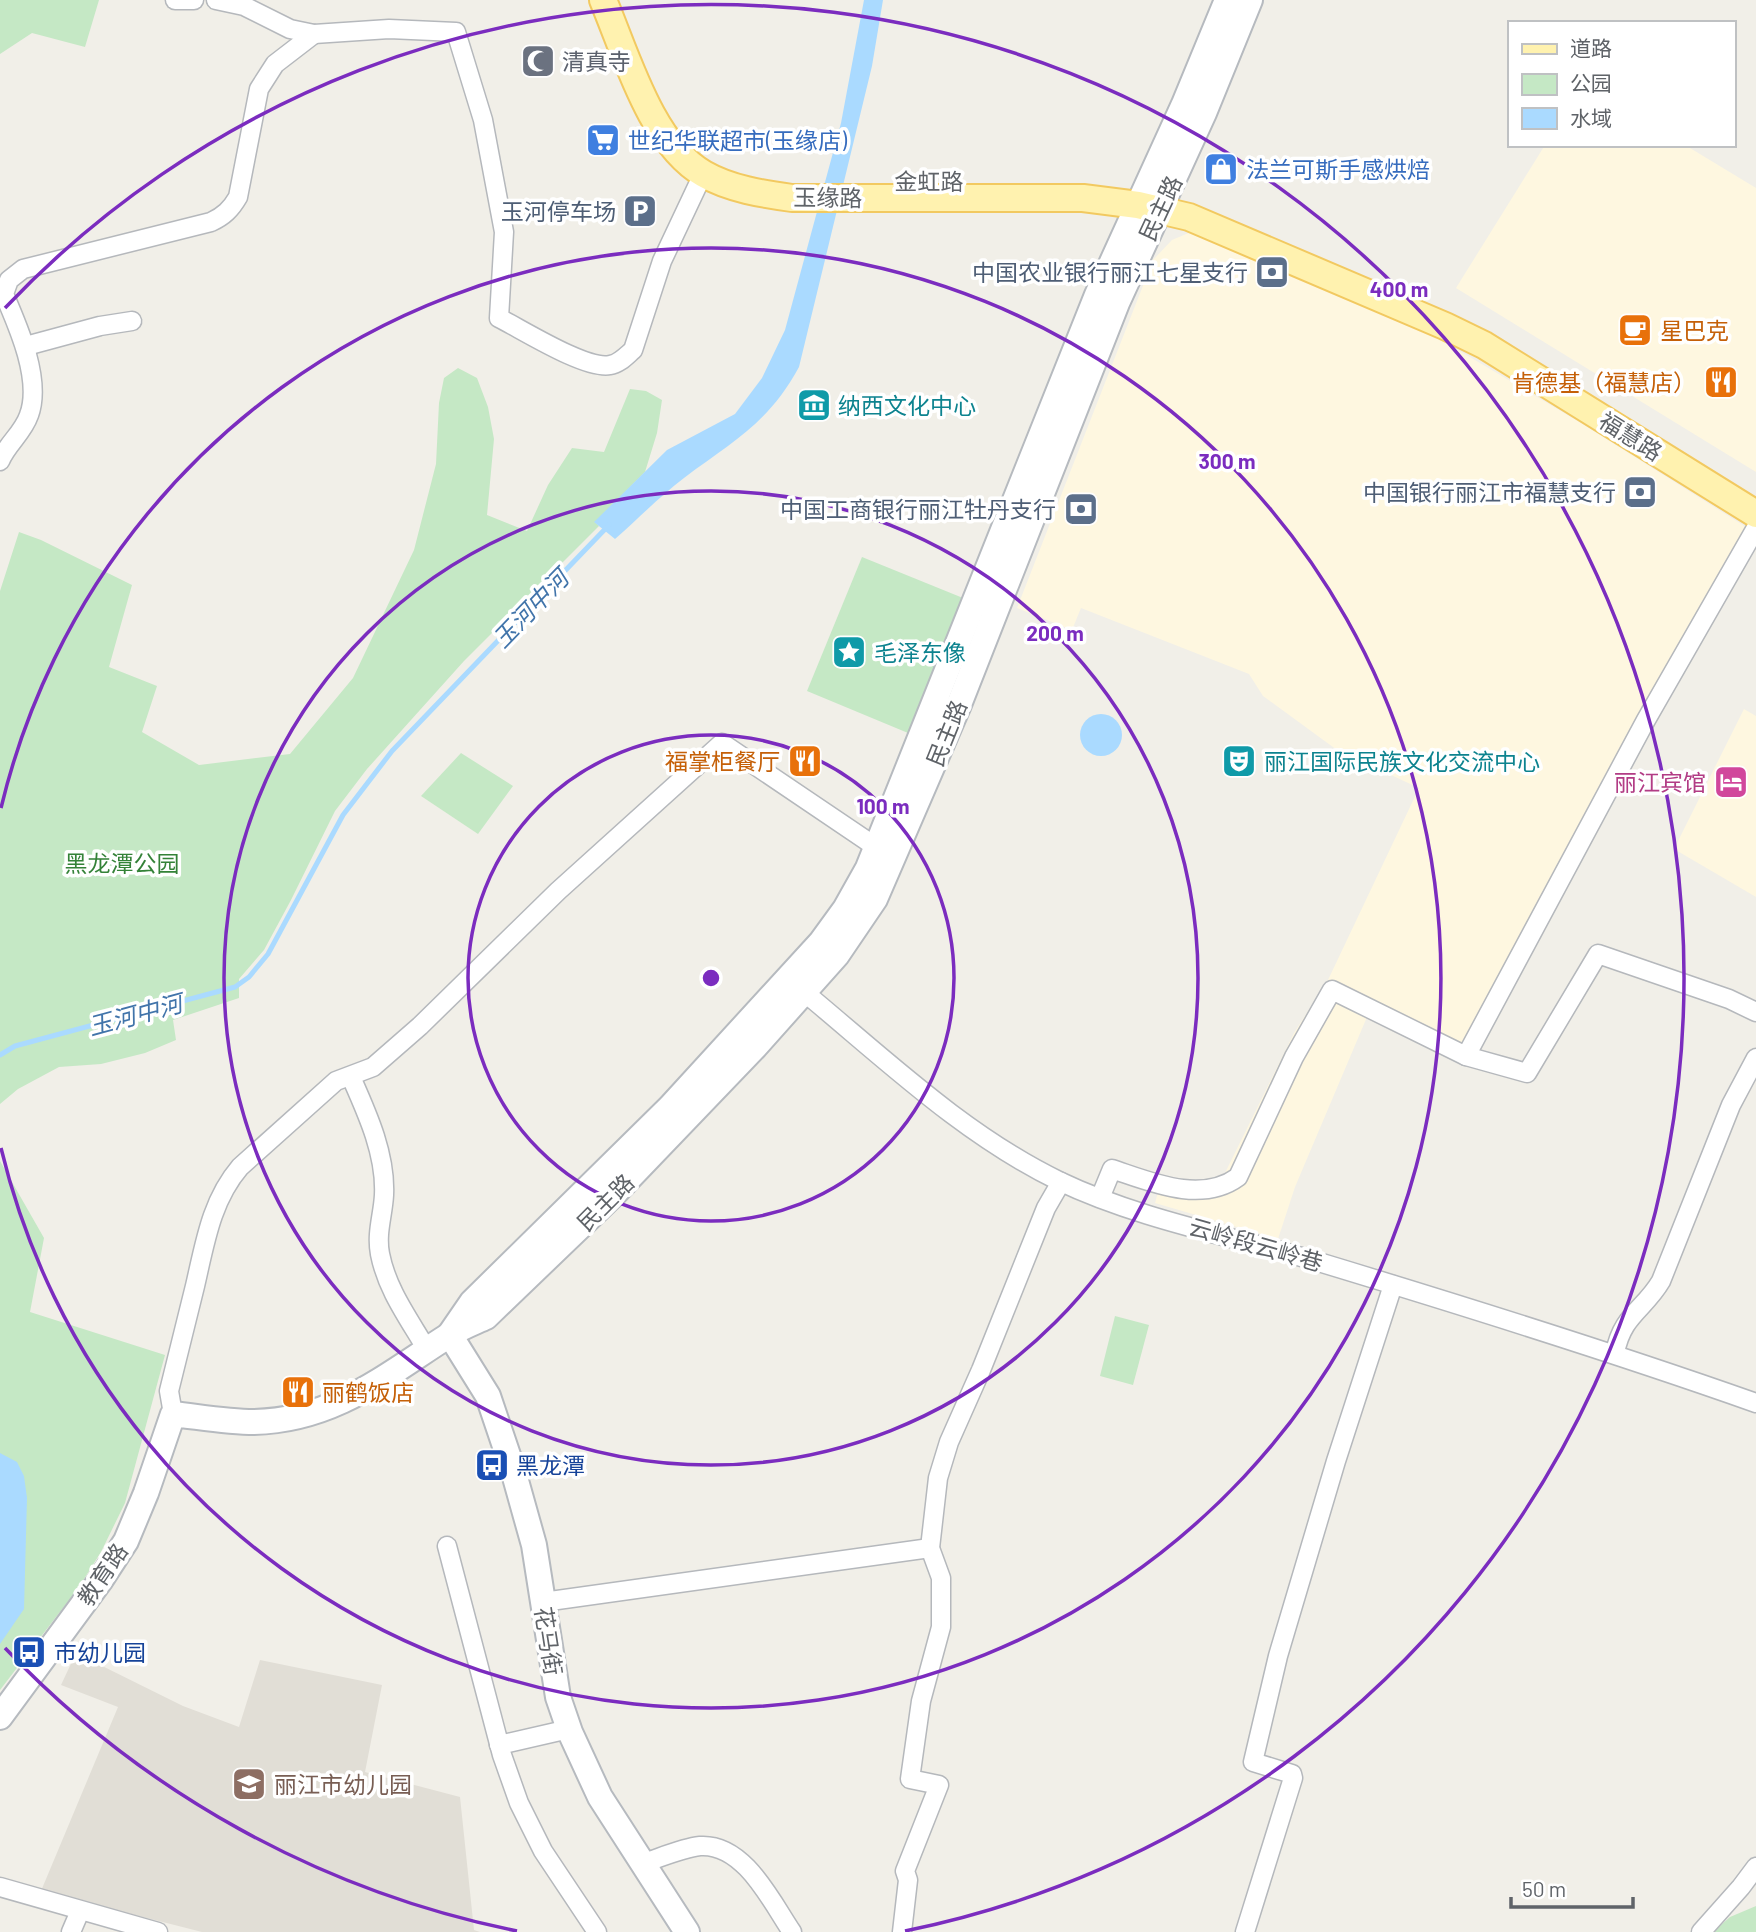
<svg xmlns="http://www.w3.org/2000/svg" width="1756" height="1932" viewBox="0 0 1756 1932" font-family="Barlow,'Noto Sans SC',sans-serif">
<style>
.commercial{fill:#fef7e0}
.education{fill:#e1ded6}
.green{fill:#c5e8c5}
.water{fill:#aadaff}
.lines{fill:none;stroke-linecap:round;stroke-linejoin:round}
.stream{stroke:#aadaff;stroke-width:5}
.street-casing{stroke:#b5b8bc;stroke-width:21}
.secondary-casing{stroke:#b6babf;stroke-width:28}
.primary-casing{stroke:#f2c960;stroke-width:30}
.street{stroke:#fff;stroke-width:18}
.secondary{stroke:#fff;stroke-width:24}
.primary{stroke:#fff2af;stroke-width:26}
.ring{fill:none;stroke:#7b2cbf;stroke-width:3.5}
.labels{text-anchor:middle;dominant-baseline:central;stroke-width:7;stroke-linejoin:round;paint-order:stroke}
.worship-label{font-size:23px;fill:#5b616d;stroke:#fff;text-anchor:start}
.shop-label{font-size:23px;fill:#366cbe;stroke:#fff;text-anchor:start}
.street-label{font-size:23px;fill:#5f6368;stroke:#fff}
.service-label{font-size:23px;fill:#4e5e75;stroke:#fff;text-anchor:end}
.food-label{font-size:23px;fill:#c56008;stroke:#fff;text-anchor:start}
.culture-label{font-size:23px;fill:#0d838f;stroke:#fff;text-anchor:start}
.hotel-label{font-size:23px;fill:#b23c85;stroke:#fff;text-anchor:end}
.park-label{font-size:23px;fill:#348238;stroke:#fff}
.transit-label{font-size:23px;fill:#164399;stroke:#fff;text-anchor:start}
.education-label{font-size:23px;fill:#785e54;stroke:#fff;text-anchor:start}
.water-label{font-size:24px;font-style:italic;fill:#4174aa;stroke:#fff}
.centre{fill:#7b2cbf;stroke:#fff;stroke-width:3.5}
.ring-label{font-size:21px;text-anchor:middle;font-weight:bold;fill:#7b2cbf;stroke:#fff;stroke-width:7;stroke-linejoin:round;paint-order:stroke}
</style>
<rect width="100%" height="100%" fill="#f1efe8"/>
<g class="commercial">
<path d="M1545 145H1685L1756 188V472L1456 288Z"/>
<path d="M1191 232 1431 334 1581 423 1746 527 1672 659 1459 1059 1367 1017 1295 1187 1278 1239 1155 1203 1163 1175 1209 1188 1225 1173 1294 1033 1328 980 1419 788 1337 750 1263 696 1249 674 1081 608 1072 630 1017 608 1153 260 1172 240Z"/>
<path d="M1744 709 1756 716V897L1674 849Z"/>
</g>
<path class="education" d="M76 1653 183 1706 239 1727 260 1660 382 1685 365 1772 460 1797 474 1930 480 1932H202L41 1891 118 1707 61 1685Z"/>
<g class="green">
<path d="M0 0H99L85 47 32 33 0 54Z"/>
<path d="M458 368 477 378 488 407 494 439 487 515 527 531 548 485 572 448 604 452 630 389 646 391 662 400 657 433 645 472 595 522 599 526 464 661 367 769 335 811 291 900 264 950 239 979V998L173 1020 176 1040 145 1053 101 1064 59 1067 18 1089 0 1104V591L19 532 41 540 132 585 109 667 157 686 142 732 199 765 290 754 353 678 414 550 436 464 439 403 444 378Z"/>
<path d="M862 557 963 598 908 733 807 691Z"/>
<path d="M461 753 513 786 478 834 421 796Z"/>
<path d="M0 1161 44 1238 30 1312 165 1355 125 1503 101 1552 79 1587 0 1690Z"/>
<path d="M1115 1316 1149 1325 1133 1385 1100 1376Z"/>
<path d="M1756 1906V1932H1713L1730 1917Z"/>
</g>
<g class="water">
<path d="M864 0H883L872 66 799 367C768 424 733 441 684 478 660 496 638 519 615 539L594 522 667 450 735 414 762 378 785 330 841 123Z"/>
<circle cx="1101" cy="735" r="21"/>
<path d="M0 1453 17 1462 24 1476 27 1498 24 1609 0 1644Z"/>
</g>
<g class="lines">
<path class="stream" d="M0 1055 15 1046 235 987 249 977 268 954 343 815 392 751 609 525"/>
<g class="street-casing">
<g id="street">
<path d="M175 0H194"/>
<path d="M216 0 244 6 290 29 314 34 389 29 456 32 483 120 504 232 499 318C523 330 586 370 610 365 619 364 626 356 633 350L662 261 703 174"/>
<path d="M26 346 100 326 132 321"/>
<path d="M0 461C7 444 23 433 29 415 42 380 18 326 4 294L9 280 23 269 211 222C224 216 231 209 238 197L259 89 275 64 314 34"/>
<path d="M804 992C885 1059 964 1135 1059 1181 1136 1218 1230 1236 1312 1260 1461 1305 1609 1351 1756 1403"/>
<path d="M1466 1056 1646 720 1756 528"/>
<path d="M351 1077C367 1113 386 1154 384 1195 383 1215 376 1233 380 1254 387 1290 409 1319 427 1350"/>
<path d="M1100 1198 1112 1169C1151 1182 1201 1204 1238 1177L1294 1057 1332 990 1466 1056 1527 1073 1598 954 1729 999 1756 1012"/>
<path d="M1615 1353C1622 1315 1644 1310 1661 1281L1731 1105 1756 1058"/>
<path d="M173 1414 169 1391C178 1356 186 1321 195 1286 205 1243 211 1201 240 1167L336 1081 373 1067 420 1026 558 891 722 743 876 847"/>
<path d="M447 1546 502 1755 519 1803 543 1851 597 1932"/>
<path d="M543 1602 930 1548"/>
<path d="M499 1745 569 1729"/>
<path d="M641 1864C660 1858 681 1848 700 1846 744 1843 771 1901 792 1932"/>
<path d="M0 1887 158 1932"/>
<path d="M71 1932 80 1911"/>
<path d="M902 1932 908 1880 905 1871 939 1785 910 1779 921 1701 941 1627V1578L930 1548 938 1478 949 1442 981 1370 1046 1208 1061 1182"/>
<path d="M1245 1932 1293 1778 1292 1774 1253 1762 1278 1656 1336 1461 1393 1285"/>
<path d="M1701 1932 1741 1887 1756 1867"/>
</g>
</g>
<g class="secondary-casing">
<g id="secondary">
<path d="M450 1334 472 1302 670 1107 821 942 845 909 868 868 1097 295 1184 104 1227 0"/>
<path d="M450 1335 488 1396 513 1470 534 1545 558 1697 570 1732 600 1797 687 1932"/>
<path d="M0 1717 100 1581 126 1541 146 1493 173 1414C200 1417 227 1422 254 1422 334 1420 385 1376 448 1336 459 1328 473 1323 486 1317L614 1194 755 1047 837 955 875 899 958 707 1117 303 1204 113 1250 0"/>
</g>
</g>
<g class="primary-casing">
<path id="primary" d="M603 0C626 54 651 144 704 174 730 189 763 194 792 198H1083L1138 205 1189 217 1445 326 1484 345 1756 514"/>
</g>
<use href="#street" class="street"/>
<use href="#secondary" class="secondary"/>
<use href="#primary" class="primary"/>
</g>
<g class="ring">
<circle cx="711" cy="978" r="243"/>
<circle cx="711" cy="978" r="487"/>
<path d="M1 808A730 730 0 1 1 1 1148"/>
<path d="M517 1931A973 973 0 0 1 5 1648M5 308A973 973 0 1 1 905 1931"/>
</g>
<defs>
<g id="mosque-square" transform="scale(1.75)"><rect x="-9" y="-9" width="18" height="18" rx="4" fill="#6b7280" stroke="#fff"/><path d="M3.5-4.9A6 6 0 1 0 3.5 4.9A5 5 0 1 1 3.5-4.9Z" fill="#fff"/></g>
<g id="supermarket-square" transform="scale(1.75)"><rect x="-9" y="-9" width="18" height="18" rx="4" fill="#3f7fe0" stroke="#fff"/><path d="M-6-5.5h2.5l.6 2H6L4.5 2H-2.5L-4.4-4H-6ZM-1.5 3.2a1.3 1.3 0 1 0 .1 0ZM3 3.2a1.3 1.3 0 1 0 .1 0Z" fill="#fff"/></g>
<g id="shop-square" transform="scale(1.75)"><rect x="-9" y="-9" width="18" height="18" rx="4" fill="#3f7fe0" stroke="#fff"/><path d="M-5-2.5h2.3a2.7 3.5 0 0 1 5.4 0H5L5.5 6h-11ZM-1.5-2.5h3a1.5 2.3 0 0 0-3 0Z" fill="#fff"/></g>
<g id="parking-square" transform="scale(1.75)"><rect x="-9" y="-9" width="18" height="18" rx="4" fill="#5c6f8a" stroke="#fff"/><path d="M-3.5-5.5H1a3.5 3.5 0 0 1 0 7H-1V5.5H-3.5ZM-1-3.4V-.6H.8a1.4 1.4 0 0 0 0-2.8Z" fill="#fff"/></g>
<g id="bank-square" transform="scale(1.75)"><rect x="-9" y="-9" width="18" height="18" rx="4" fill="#5c6f8a" stroke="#fff"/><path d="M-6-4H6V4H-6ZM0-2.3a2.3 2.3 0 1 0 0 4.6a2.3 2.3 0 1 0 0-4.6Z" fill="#fff"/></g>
<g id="cafe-square" transform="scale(1.75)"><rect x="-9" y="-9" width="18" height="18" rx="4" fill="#e8710a" stroke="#fff"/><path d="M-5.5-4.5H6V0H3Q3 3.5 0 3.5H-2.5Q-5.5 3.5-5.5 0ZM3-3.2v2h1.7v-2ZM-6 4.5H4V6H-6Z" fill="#fff"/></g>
<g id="restaurant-square" transform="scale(1.75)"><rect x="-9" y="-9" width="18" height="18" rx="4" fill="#e8710a" stroke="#fff"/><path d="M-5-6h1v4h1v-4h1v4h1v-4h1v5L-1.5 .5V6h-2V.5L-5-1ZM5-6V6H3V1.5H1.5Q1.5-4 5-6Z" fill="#fff"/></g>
<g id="museum-square" transform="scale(1.75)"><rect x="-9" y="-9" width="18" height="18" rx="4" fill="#0f9aa8" stroke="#fff"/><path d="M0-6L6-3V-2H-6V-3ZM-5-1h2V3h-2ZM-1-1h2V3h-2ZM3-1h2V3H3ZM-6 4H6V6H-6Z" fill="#fff"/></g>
<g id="sight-square" transform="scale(1.75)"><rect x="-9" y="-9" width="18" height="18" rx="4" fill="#0f9aa8" stroke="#fff"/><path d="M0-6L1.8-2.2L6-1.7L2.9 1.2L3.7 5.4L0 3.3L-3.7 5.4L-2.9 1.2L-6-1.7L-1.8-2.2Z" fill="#fff"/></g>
<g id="theatre-square" transform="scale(1.75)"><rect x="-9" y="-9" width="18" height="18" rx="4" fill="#0f9aa8" stroke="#fff"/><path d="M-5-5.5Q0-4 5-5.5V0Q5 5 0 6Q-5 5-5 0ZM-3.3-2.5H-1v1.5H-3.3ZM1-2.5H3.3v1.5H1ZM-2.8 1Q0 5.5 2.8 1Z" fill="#fff"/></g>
<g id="hotel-square" transform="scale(1.75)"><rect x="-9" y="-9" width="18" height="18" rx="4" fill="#d1479c" stroke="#fff"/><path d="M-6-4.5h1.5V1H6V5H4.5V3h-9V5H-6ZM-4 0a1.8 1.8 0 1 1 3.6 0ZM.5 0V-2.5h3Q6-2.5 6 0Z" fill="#fff"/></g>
<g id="bus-square" transform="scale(1.75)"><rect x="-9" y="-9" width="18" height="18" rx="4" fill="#1a4fb4" stroke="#fff"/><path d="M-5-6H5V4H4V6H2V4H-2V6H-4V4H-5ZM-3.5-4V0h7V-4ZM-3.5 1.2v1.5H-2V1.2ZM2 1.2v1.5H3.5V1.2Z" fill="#fff"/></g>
<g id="school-square" transform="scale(1.75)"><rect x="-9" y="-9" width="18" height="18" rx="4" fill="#8d6e63" stroke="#fff"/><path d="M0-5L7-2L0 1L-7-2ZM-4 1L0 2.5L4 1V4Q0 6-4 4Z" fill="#fff"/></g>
</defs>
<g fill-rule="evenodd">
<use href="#mosque-square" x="538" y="61"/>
<use href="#supermarket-square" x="603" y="140"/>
<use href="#shop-square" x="1221" y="169"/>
<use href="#parking-square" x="640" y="211"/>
<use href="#bank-square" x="1272" y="272"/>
<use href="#cafe-square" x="1635" y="330"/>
<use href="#restaurant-square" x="1721" y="382"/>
<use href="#museum-square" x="814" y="405"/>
<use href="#bank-square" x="1640" y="492"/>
<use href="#bank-square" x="1081" y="509"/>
<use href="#sight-square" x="849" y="652"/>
<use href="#restaurant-square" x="805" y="761"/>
<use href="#theatre-square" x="1239" y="761"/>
<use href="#hotel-square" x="1731" y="782"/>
<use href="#restaurant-square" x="298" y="1392"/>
<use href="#bus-square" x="492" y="1465"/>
<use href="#bus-square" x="29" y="1652"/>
<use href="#school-square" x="249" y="1784"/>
</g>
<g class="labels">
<g class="worship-label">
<text x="562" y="61">清真寺</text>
</g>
<g class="shop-label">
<text x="628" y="140">世纪华联超市(玉缘店)</text>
<text x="1246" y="169">法兰可斯手感烘焙</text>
</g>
<g class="street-label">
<text x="929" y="181">金虹路</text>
<text transform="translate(828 197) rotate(1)">玉缘路</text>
<text transform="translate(1160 208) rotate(-65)">民主路</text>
<text transform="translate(1631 436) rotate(32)">福慧路</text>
<text transform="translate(946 733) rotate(-68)">民主路</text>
<text transform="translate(605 1202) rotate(-45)">民主路</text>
<text transform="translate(1256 1244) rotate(16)">云岭段云岭巷</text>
<text transform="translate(102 1574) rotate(-56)">教育路</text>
<text transform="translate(549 1641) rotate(81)">花马街</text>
</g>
<g class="service-label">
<text x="616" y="211">玉河停车场</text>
<text x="1248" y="272">中国农业银行丽江七星支行</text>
<text x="1616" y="492">中国银行丽江市福慧支行</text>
<text x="1056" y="509">中国工商银行丽江牡丹支行</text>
</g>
<g class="food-label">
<text x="1660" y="330">星巴克</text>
<text x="1696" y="382" text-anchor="end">肯德基（福慧店）</text>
<text x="780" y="761" text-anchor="end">福掌柜餐厅</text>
<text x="322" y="1392">丽鹤饭店</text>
</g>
<g class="culture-label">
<text x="838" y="405">纳西文化中心</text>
<text x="874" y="652">毛泽东像</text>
<text x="1264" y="761">丽江国际民族文化交流中心</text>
</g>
<g class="hotel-label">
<text x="1706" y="782">丽江宾馆</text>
</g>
<g class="park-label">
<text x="122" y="863">黑龙潭公园</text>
</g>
<g class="transit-label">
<text x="516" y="1465">黑龙潭</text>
<text x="54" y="1652">市幼儿园</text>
</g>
<g class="education-label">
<text x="274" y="1784">丽江市幼儿园</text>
</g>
<g class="water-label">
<text transform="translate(530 608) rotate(-46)">玉河中河</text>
<text transform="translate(135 1014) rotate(-15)">玉河中河</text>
</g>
</g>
<circle cx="711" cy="978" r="10" class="centre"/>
<g class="ring-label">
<text x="1399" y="297">400 m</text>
<text x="1227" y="469">300 m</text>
<text x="1055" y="641">200 m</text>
<text x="883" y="814">100 m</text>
</g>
<rect x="1508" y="21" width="228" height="126" fill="#ffffff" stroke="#bfc1c3" stroke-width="2"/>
<rect x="1522" y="44" width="35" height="10" fill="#fff2af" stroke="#bfc1c3" stroke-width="2"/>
<text x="1570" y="56" font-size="21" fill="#5f6368">道路</text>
<rect x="1522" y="74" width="35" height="21" fill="#c5e8c5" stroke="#bfc1c3" stroke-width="2"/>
<text x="1570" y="91" font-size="21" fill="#5f6368">公园</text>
<rect x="1522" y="108" width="35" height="21" fill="#aadaff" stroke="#bfc1c3" stroke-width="2"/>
<text x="1570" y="126" font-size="21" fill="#5f6368">水域</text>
<path d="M1511 1897v10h122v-10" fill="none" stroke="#5f6368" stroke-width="3.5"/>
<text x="1522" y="1897" font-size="21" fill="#5f6368" stroke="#ffffff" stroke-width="5" paint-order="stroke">50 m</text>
</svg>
